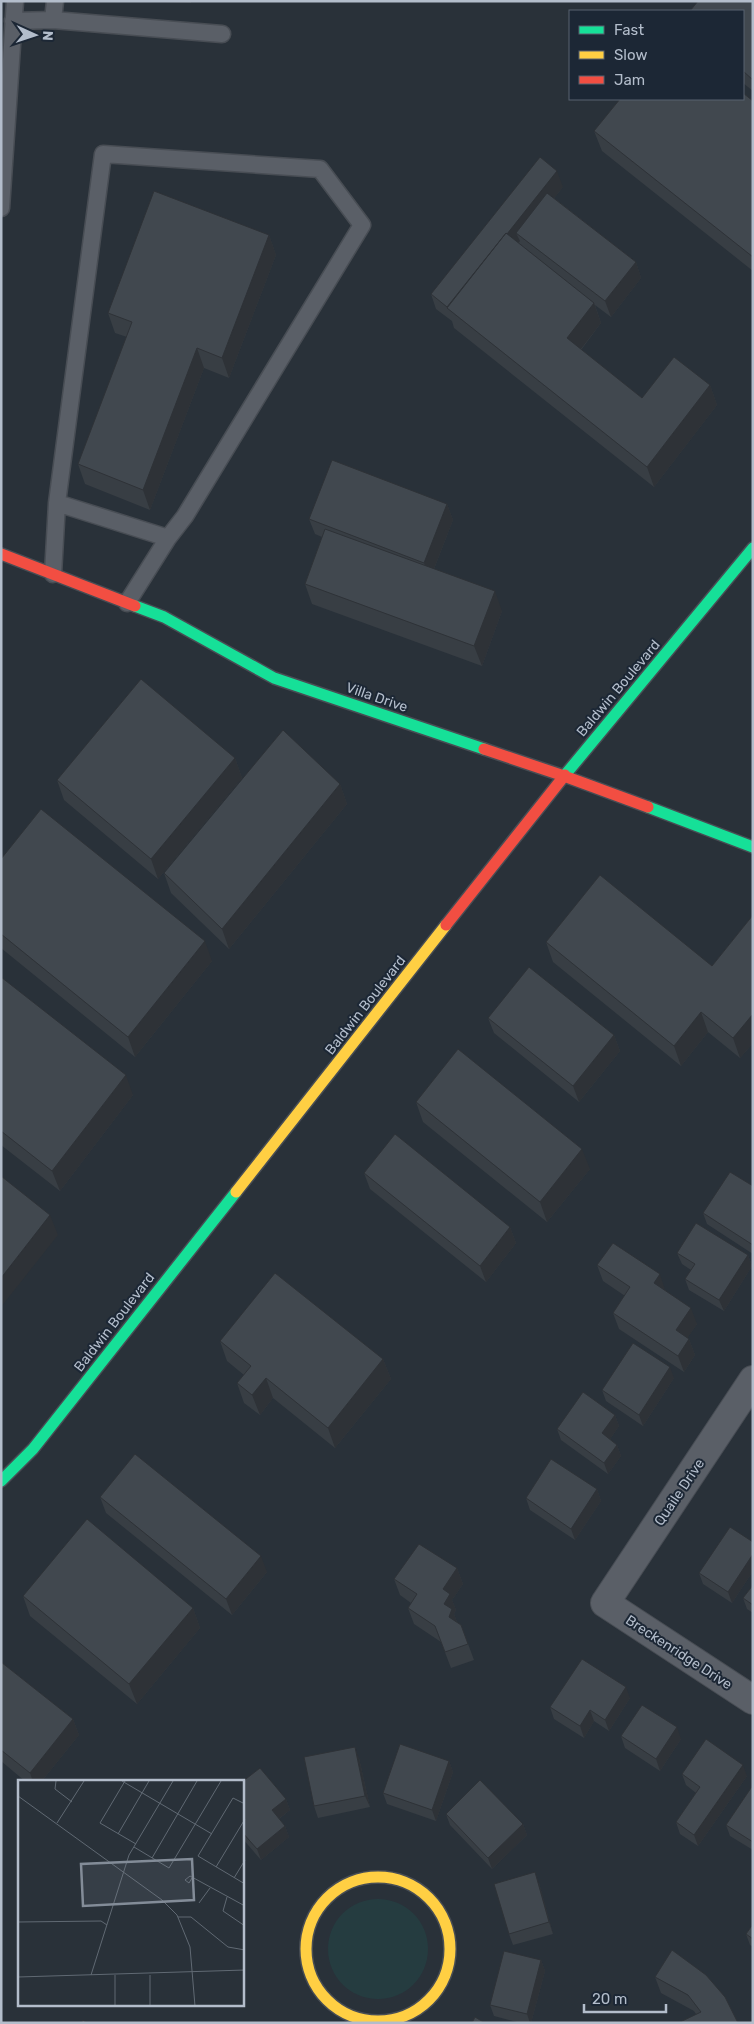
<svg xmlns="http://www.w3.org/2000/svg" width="754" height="2024" font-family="Rubik,sans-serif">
	<rect width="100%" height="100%" fill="#293139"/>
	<path fill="#253c40" d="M328 1949a50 50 0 1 1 100 0a50 50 0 1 1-100 0Z"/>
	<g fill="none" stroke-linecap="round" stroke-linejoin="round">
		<g stroke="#484d54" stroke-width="19">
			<path id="lane" d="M55,1L53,20L222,34
				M13,21L53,20
				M1,208L15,1
				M57,503L168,538
				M53,574L57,503L103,154L320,169L362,225L185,516L168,538L127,603"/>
		</g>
		<g stroke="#484d54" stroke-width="30">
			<path id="street" d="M753,1380L605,1603L753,1700"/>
		</g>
		<g stroke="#484d54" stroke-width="14">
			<path id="fast" d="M135,606L164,617L274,678L484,749
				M565,775L753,548
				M648,807L753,847
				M1,1481L33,1449L236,1192"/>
		</g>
		<g stroke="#484d54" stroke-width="14">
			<path id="slow" d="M236,1192L446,925
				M306 1949a72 72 0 1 1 144 0a72 72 0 1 1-144 0Z"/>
		</g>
		<g stroke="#484d54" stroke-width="14">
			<path id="jam" d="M1,554L135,606
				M484,749L564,776L648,807
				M446,925L565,775"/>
		</g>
		<use href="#lane" stroke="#5a5f67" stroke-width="16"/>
		<use href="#street" stroke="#5a5f67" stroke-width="28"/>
		<use href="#fast" stroke="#16e098" stroke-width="11"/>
		<use href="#slow" stroke="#ffcf43" stroke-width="11"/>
		<use href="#jam" stroke="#f24e42" stroke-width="11"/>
	</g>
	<path fill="#383e44" d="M137,1H191V3Z
		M753,1V91L743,83V11Z
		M753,101V271L602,151L594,131Z
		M563,187L554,198L636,262L641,278L611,317L595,305L601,323L581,350L642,398L710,385L717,405L654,487L454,328L452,321L436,309L431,294Z
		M269,235L276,255L229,378L204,368L150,510L85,484L78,464L127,337L115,333L108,313Z
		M447,504L453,520L434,569L502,611L482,666L312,604L305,584L322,537L315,534L309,519Z
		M235,758L242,778L158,879L64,800L57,780Z
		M340,784L347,804L229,949L171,893L164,873Z
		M1,859L212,961L135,1057L1,948Z
		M753,915V1043L740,1058L708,1032L681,1066L553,962L546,942L712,966Z
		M1,977L133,1095L60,1191L1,1145Z
		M488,1018L614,1035L620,1051L579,1102L494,1033Z
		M416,1102L590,1169L547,1222L423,1122Z
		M364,1173L510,1227L516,1243L486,1282L370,1189Z
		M753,1186V1254L707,1224L703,1213Z
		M677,1253L748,1255L752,1266L724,1311L689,1290L685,1279L691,1270L682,1264Z
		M597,1265L665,1290L697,1324L687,1338L689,1339L695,1355L684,1372L619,1329L613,1313L625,1296L603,1281Z
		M220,1341L383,1359L391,1379L335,1448L273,1398L260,1415L244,1403L237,1383L244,1375L227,1361Z
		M674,1378L643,1426L606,1401L602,1390Z
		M615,1415L619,1426L610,1439L617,1445L621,1456L608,1474L561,1440L557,1429Z
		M597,1489L601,1501L575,1540L530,1510L526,1498Z
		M100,1497L267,1572L232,1615L106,1513Z
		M753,1542V1571L732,1603L703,1584L699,1573Z
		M457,1568L463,1584L452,1600L456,1610L454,1614L457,1622L461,1625L474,1660L451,1668L441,1642L414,1624L408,1608L411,1603L400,1595L394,1579Z
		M753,1585V1613L747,1609L743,1598Z
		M23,1596L193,1608L200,1628L137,1704L30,1616Z
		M1,1662L73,1719L79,1735L41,1782H26L1,1761Z
		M630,1698L609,1731L594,1721L584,1738L554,1719L550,1707Z
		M621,1736L681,1739L660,1771L625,1748Z
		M359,1758L370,1807L318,1818L314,1806Z
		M449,1761L453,1772L436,1821L387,1804L383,1793Z
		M682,1774L747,1776L698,1846L680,1834L676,1822L696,1793L686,1785Z
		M242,1782L286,1799L290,1810L279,1819L285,1826L289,1837L261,1860L242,1838Z
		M753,1785V1850L730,1836L726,1825Z
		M446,1814L523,1824L527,1835L492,1869L450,1825Z
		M539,1883L553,1934L513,1945L509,1934Z
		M753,1924V1947L750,1945L746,1934Z
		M541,1960L545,1971L531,2023H521L494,2016L490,2005Z
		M655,1977L738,2023L696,2014L694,2011L661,1993Z"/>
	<path fill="#2e3237" d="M557,171L563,187L523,237L516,233L520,241L459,317L448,307Z
		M269,235L276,255L229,378L222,358Z
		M636,262L641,278L611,317L605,301Z
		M594,303L601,323L574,358L567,338Z
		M197,348L204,368L150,510L143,490Z
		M710,385L717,405L654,487L647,467Z
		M447,504L453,520L430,579L424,563Z
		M495,591L502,611L482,666L474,646Z
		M235,758L242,778L158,879L151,859Z
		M340,784L347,804L229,949L222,929Z
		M205,941L212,961L135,1057L128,1037Z
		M701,1012L708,1032L681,1066L674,1046Z
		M753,1014V1043L740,1058L733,1038Z
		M614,1035L620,1051L579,1102L573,1086Z
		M126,1075L133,1095L60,1191L52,1171Z
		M582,1149L590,1169L547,1222L540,1202Z
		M50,1215L58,1235L1,1307V1278Z
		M510,1227L516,1243L486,1282L480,1266Z
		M748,1255L752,1266L724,1311L719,1300Z
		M660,1274L665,1290L659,1299L654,1283Z
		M691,1308L697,1324L682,1346L676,1330Z
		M689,1339L695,1355L684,1372L678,1356Z
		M383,1359L391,1379L335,1448L328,1428Z
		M670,1367L674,1378L643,1426L639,1415Z
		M266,1378L273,1398L260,1415L252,1395Z
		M615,1415L619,1426L606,1445L602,1433Z
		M617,1445L621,1456L608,1474L604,1463Z
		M597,1489L601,1501L575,1540L571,1529Z
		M753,1554V1571L732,1603L728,1592Z
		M261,1556L267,1572L232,1615L226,1599Z
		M457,1568L463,1584L452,1600L456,1610L454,1614L458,1625L455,1633L444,1604L443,1589Z
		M193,1608L200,1628L137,1704L129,1684Z
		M626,1687L630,1698L609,1731L605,1720Z
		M590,1710L594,1721L584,1738L580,1726Z
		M73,1719L79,1735L41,1782H33L30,1773Z
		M677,1727L681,1739L660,1771L656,1759Z
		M355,1747L359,1758L370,1807L365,1796Z
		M449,1761L453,1772L436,1821L432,1810Z
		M743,1765L747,1776L698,1846L694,1835Z
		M286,1799L290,1810L276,1821L272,1810Z
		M523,1824L527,1835L492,1869L488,1858Z
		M285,1826L289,1837L261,1860L257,1849Z
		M535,1872L539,1883L553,1934L549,1922Z
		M541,1960L545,1971L531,2023H530L527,2014Z"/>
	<path fill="#41484f" stroke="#2e3237" d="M698,1H753V80L743,71V11H690Z
		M743,93L753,101V257L594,131L620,99H743Z
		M540,157L557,171L507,234L506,233L447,307L431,294Z
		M154,191L269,235L222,358L197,348L143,490L78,464L132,322L108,313Z
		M547,193L636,262L605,301L516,233Z
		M506,233L594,303L567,338L642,398L674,357L710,385L647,467L447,308Z
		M332,460L447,504L424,563L309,519Z
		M325,529L495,591L474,646L305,584Z
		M141,679L235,758L151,859L57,780Z
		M283,730L340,784L222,929L164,873Z
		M41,809L205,941L128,1037L1,934V859Z
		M600,875L712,966L753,915V1014L733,1038L701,1012L674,1046L546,942Z
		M529,967L614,1035L573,1086L488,1018Z
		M1,977L126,1075L52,1171L1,1131Z
		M458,1049L582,1149L540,1202L416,1102Z
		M395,1134L510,1227L480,1266L364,1173Z
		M730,1172L753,1186V1245L703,1213Z
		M1,1176L50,1215L1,1278Z
		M696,1223L748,1255L719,1300L685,1279L695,1264L677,1253Z
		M613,1243L660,1274L654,1283L691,1308L676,1330L689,1339L678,1356L613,1313L630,1287L597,1265Z
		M275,1273L383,1359L328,1428L266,1378L252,1395L237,1383L251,1366L220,1341Z
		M633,1343L670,1367L639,1415L602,1390Z
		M583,1392L615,1415L602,1433L617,1445L604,1463L557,1429Z
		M135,1454L261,1556L226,1599L100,1497Z
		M551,1459L597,1489L571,1529L526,1498Z
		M87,1519L193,1608L129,1684L23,1596Z
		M730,1527L753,1542V1554L728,1592L699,1573Z
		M419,1544L457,1568L443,1589L450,1594L444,1604L452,1609L449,1617L461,1625L468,1644L445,1652L435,1626L408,1608L417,1594L394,1579Z
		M753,1585V1605L743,1598Z
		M582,1659L626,1687L605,1720L590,1710L580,1726L550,1707Z
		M1,1662L73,1719L30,1773L1,1750Z
		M642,1705L677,1727L656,1759L621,1736Z
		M706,1739L743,1765L694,1835L676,1822L700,1787L682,1774Z
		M400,1744L449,1761L432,1810L383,1793Z
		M355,1747L365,1796L314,1806L304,1757Z
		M260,1768L286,1799L272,1810L285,1826L257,1849L242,1832V1782Z
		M480,1780L523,1824L488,1858L446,1814Z
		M753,1785V1842L726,1825Z
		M535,1872L549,1922L509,1934L494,1884Z
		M753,1924V1939L746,1934Z
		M672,1950L706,1975L725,1997L738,2023H678L701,2012L688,1995L655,1977Z
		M504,1951L541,1960L527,2014L490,2005Z
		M475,2017L485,2023H472Z
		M83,2020L87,2023H81Z"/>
	<g text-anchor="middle" stroke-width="4" stroke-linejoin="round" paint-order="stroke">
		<g font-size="14" fill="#b3bdcb" stroke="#1c2735">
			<text transform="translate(618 688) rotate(-50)" y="5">Baldwin Boulevard</text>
			<text transform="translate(377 697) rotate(19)" y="5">Villa Drive</text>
			<text transform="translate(365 1005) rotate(-52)" y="5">Baldwin Boulevard</text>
			<text transform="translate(114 1322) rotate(-52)" y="5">Baldwin Boulevard</text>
			<text transform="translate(679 1492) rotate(-56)" y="5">Quaile Drive</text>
			<text transform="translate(679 1652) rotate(33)" y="5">Breckenridge Drive</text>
		</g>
	</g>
	<g transform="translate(18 1780)">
		<rect width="226" height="226" fill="#293139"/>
		<path fill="none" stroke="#606973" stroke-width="1" d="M38,1L37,9L54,22M104,1L194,54M107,1L82,43L118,64M0,16L144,120L159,135L172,167L177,226M227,24L215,18L180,76L227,104M39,43L66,1M100,54L131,1M116,67L151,88L203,1M134,78L179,1M198,87L227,39M174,98L171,103L167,100L172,96L227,126M216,98L227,80M209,117L205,131L227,146M181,123L192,108M160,137H173L210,167L227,170M0,142L83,141L89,145M73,195L111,75L155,1M97,195V226M132,195V226M0,197L227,190"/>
		<path fill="#838c98" fill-opacity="0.15" stroke="#838c98" stroke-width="2.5" d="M174,79L176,120L65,126L63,84Z"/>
		<rect width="226" height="226" fill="none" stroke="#b3bdcb" stroke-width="2.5"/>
	</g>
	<rect width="754" height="2024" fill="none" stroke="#b3bdcb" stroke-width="5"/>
	<rect x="569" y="10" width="175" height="90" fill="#1c2735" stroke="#586371"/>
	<rect x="579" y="26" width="25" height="8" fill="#16e098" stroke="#586371"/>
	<text x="614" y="35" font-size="15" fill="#b3bdcb">Fast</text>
	<rect x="579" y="51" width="25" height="8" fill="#ffcf43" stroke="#586371"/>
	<text x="614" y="60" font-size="15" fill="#b3bdcb">Slow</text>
	<rect x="579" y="76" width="25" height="8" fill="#f24e42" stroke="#586371"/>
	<text x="614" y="85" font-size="15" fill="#b3bdcb">Jam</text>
	<g transform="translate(35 35) rotate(93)" stroke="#1c2735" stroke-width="4" paint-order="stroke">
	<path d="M0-4L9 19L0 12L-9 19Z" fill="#b3bdcb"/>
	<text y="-8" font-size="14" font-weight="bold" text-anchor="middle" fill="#b3bdcb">N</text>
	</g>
	<path d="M584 2004v8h82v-8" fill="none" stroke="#b3bdcb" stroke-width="2.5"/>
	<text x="592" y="2004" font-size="15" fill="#b3bdcb" stroke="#1c2735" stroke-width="4" paint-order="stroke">20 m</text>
</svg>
